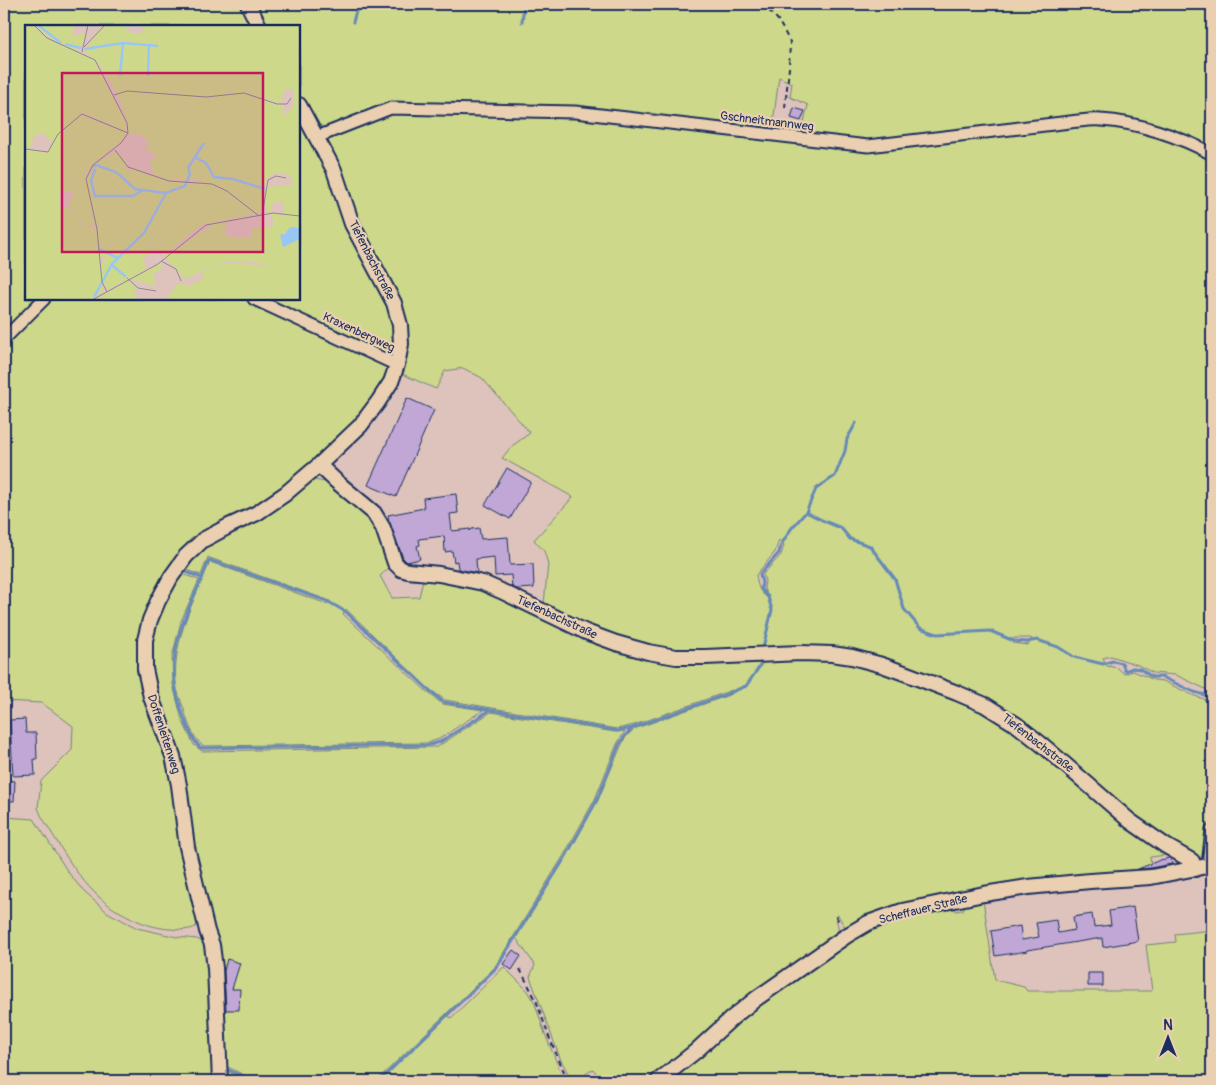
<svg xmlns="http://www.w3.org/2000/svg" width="1216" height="1085" font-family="Pangolin,sans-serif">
	<rect width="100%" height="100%" fill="#ddc3bc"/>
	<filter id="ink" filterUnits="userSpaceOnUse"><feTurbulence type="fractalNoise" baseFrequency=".02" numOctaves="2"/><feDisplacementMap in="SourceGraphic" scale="10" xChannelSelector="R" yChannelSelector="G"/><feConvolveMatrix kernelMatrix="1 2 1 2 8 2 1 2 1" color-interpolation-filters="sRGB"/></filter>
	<g filter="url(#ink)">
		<path fill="#cdd88b" stroke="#748474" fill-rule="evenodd" d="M4,4H243L254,26H26V299H246L383,361C391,368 389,371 387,380L343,438L263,506L197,540L142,644L168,749L199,924C193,931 180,930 170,929C155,928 140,923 126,915C121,912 115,910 110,906C79,883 62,849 42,817L38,808L41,781L72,750L73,726L42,703L4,701Z
			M254,4H1212V150L1144,123H1081L1145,130L1212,156V692L1176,675L1153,673L1138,665L1111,656L1103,658L1107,666L1118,668L1124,674L1133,671L1154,680L1163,681L1192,695L1212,702V806L1209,843L1205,854L1198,859L1177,850L1009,716L885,663L675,653L619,641L544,604L548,564L544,551L534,540L573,497L502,458L512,446L530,433L482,378L463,368L445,371L436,389L400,373L406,334L359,232L328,149L327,140L331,134L340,131L315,124L299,94V26H266ZM779,77L792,83L790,97L808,105L803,126L773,123ZM779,540L784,545L781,555L763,574L765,581L764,589L769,598C758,593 758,585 756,575L775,552ZM1014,638H1031L1032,639L1028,645L1012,643Z
			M299,115L327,168L381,287L397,330L395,356H388L262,299H299Z
			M314,480L325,482L371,516L380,530L391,566L380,576L392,598L419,597L424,576L486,590L612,646L756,658L858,661L986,709L1174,854L1150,857L1152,872L1058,879L851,927L844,926L838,915L835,917C838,925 840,929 836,937L651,1081H602L593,1069L575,1081H572L560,1058L530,977L535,965L516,938L567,856L598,800L621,746L626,737L634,729L732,694V690L634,725L617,729L445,700L428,688L346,609L343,614L425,690L442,704L483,710L439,739L427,743L203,746C193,738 187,721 184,709C181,701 177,692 176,683C172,641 194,600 210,562L327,604L330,601L210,558L208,557L201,575L182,568L204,545L304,484Z
			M179,573L199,580L181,621L172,657L173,685L182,720L194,745L202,751L437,747L491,712L615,732L625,731L617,744L595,799L564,855L494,968L376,1081H223L222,1069L243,1078L244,1075L222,1064L218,956L155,700L149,643L155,617Z
			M4,817L34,819L68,872L84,892L107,912L137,928L177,937L197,939L208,945L216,1081H4Z
			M983,900L995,980L1024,987L1027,991H1152L1146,945L1176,942L1175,934L1212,930V1081H666L745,1013L857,933L883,921L952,906L956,911L963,910L966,904Z
			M504,967L528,991L534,1001L545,1034L563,1078L555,1081H380L448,1016L451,1018Z"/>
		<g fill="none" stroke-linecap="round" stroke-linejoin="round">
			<path stroke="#668ab7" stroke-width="3" d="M353,22L358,4
				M522,22L524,4
				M806,512L824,521L841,528L850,539L870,546L895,579L904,609L920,628L937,634L990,631L1014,641L1027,642L1037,640L1058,647L1074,657L1103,664L1113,661L1122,663L1125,671L1133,668L1140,669L1152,677H1162L1194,692L1212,697
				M181,570L202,578L209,560L327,601L346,612L429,690L443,702L618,731L632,728L722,696L746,686L760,666L761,658
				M202,578C187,612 169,647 175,685C176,695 180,705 183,715C186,724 194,743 201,748L429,745L440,742L490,710
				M762,652L772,610L768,597L761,589L762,583L760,574L779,553L781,545L791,529L806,512L816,489L835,476L845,451L847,439L856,423
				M222,1067L253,1081
				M379,1081L496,968L566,856L597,800L619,745L625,736L632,728"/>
		</g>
		<path fill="#c0a7d5" stroke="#1b2f5e" d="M794,108L805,111L801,121L791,118Z
			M407,398L434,410L396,497L368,485Z
			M507,468L531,482L510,519L485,505Z
			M456,494L458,513L450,514L452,531L470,529V531L472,529L479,528L481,539L508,537L510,565L533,564L534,588L517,589L512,587L511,575L495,576L494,557L476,559L477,573L458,569L457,561L454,562L452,551L445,552L444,536L419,539L420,545L417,546L420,559L407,562L403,558L389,521L388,515L424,508L423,498Z
			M25,719L26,733H36L37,759H34L35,775L13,776L10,720Z
			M4,780L15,781L14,801H4Z
			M1169,858L1171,859L1172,864L1150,868L1138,869L1160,860Z
			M1133,907L1138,941L1103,947L1102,938L1027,950V951L995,956L991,931L1020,926L1022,940L1039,937L1036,923L1056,920L1058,933L1075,930L1073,917L1092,914L1094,927L1111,925L1109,911Z
			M513,950L521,956L512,970L503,964Z
			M227,959L240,963L232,989H240L239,1010H226L224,971Z
			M1088,973H1103V986H1088Z"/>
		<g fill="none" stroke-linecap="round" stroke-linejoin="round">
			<g stroke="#1b2f5e" stroke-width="15">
				<path id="minor" d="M317,137L391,108L575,112L868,146L1070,122C1081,121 1091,119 1101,120C1137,122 1181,137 1212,154
					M254,299L397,365
					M4,339L44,299
					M1210,866L1209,856L1212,830"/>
			</g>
			<g stroke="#1b2f5e" stroke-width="18">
				<path id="tertiary" d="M248,4L259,26
					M319,465L337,482L374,513L383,528L395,563L401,569L408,571L439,574L483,583L501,591L586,632L616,643L648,652L676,657H705L801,653L832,654L852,657L882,665L907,674L957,693L985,705L1017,725L1046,748L1130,821L1166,846L1192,861L1195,869
					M220,1081L215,968L212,945L207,931L187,847L179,785L173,756L151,697L145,669V640L150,620L158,601L171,577L186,556L203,540L229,526L257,513L285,494L319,465L360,426L378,402L391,382L397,365L401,344L400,325L394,303L352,224L334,170L299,105
					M658,1081L696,1051L732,1018L757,998L846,936L868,923L902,911L984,894L1028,887L1090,881L1151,877L1212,865"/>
			</g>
			<path stroke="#1b2f5e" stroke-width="2" stroke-dasharray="5 4" stroke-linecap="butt" d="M763,4L778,20L790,42L789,68L785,108
				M836,916L840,924
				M520,969L536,1000L549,1037L568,1081"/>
			<use href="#minor" stroke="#eacfb1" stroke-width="11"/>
			<use href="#tertiary" stroke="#eacfb1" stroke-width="14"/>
		</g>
	</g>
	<g text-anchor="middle" stroke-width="4.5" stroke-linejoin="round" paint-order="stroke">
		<g font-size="12" fill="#1b2f5e" stroke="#eacfb1">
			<text transform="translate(767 121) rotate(7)" y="4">Gschneitmannweg</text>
			<text transform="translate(372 260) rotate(63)" y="4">Tiefenbachstraße</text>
			<text transform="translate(359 332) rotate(25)" y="4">Kraxenbergweg</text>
			<text transform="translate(557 617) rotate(25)" y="4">Tiefenbachstraße</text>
			<text transform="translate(164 734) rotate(72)" y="4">Doffenleitenweg</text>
			<text transform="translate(1038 743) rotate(38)" y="4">Tiefenbachstraße</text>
			<text transform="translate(923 909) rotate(-14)" y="4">Scheffauer Straße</text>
		</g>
	</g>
	<g transform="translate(25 25)">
		<rect width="275" height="275" fill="#ddc3bc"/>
		<path d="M0,0H8L17,11L69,35L102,99L101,107L63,90L57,88L54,89L101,108L99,114L66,141L61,150L69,201L60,200L52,195L43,181L49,168L35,164V182L43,183L55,199L71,204L77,259L72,265L77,260L79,266L65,275H0V124L22,128L28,118L19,109H13L8,113L7,121L0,123ZM10,0H49V11L61,8L56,25L44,23L18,9ZM82,0H97L107,8L115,9L120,5L116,0H275V203L265,202L260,209L255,210L258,222L275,214V275H141L153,258L164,261L179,253L177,248L194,240L212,238L245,242L229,237H202L193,240L160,254L140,232L188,199L200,197L201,210L207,212H227L226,204L249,201L246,188H249L254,189V202L255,191L259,189V176L246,179L247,187L243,188L242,180H239L241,162L267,160L265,150L250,148L242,153L240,163L220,157L240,164L235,190L196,162L175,155H144L128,149L125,137L131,130L120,124L124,119L117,110L103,109V98L92,69L74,39L60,27L72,7ZM269,64L268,81L259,91V80L247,78L232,71L255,78L260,65ZM91,127L100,135L102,147L107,143L144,156L179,157L196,163L231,189L176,200L139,231L135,225L132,227L126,215L130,226L118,233L121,244L82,265L77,256L76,237L80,235L79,231L75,232L62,154L67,142L70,144L67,142L71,138ZM137,238V244L129,248L130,261L104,253ZM102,255L114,264L109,266L110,272L114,275L71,274Z" fill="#cdd88b" fill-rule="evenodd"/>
		<path d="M265,202L275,203V214L258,222L255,210L260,209Z" fill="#98c7f3"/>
		<path fill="none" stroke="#98c7f3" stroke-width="2.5" d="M13,0L36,18M40,19L56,23M60,24L98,18L133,21M95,51L98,18M123,51L124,20M171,133L181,138L189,152L208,154L240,164M68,142L71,140L91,147L110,164L141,168L160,161L165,149L163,143L179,118M70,144L66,156L70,171H108L118,165M74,224L93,233M87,240L101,252M69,272L87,239L119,208L141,168"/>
		<path fill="none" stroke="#8f8896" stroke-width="1" d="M9,0L22,13L70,35L102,98L103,108L96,118L68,140L61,154L72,204L77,257L82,267M59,22L80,0M57,27L63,0M89,70L102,66L181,72L219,68L252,79H262L266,73M0,124L23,127L33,109L57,89L103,108M90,125L103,142L144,156L187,159L202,166L234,191M237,191L243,155L251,151L261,153M136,236L151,244L156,256M102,253L113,263L131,266M67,275L133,239L181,200L248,188L275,191"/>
		<path fill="#c2185b" fill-opacity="0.15" stroke="#c2185b" stroke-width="2.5" d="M37,48H238V227H37Z"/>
		<rect width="275" height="275" fill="none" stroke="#1b2f5e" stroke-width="2.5"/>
	</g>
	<rect width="1216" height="1085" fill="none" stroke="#eacfb1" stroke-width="20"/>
	<rect x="10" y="10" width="1196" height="1065" fill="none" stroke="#1b2f5e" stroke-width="2" filter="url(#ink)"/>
	<g transform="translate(1168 1038)" stroke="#eacfb1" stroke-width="4" paint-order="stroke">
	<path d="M0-4L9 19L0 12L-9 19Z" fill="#1b2f5e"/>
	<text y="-8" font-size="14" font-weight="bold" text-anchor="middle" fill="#1b2f5e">N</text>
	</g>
</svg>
